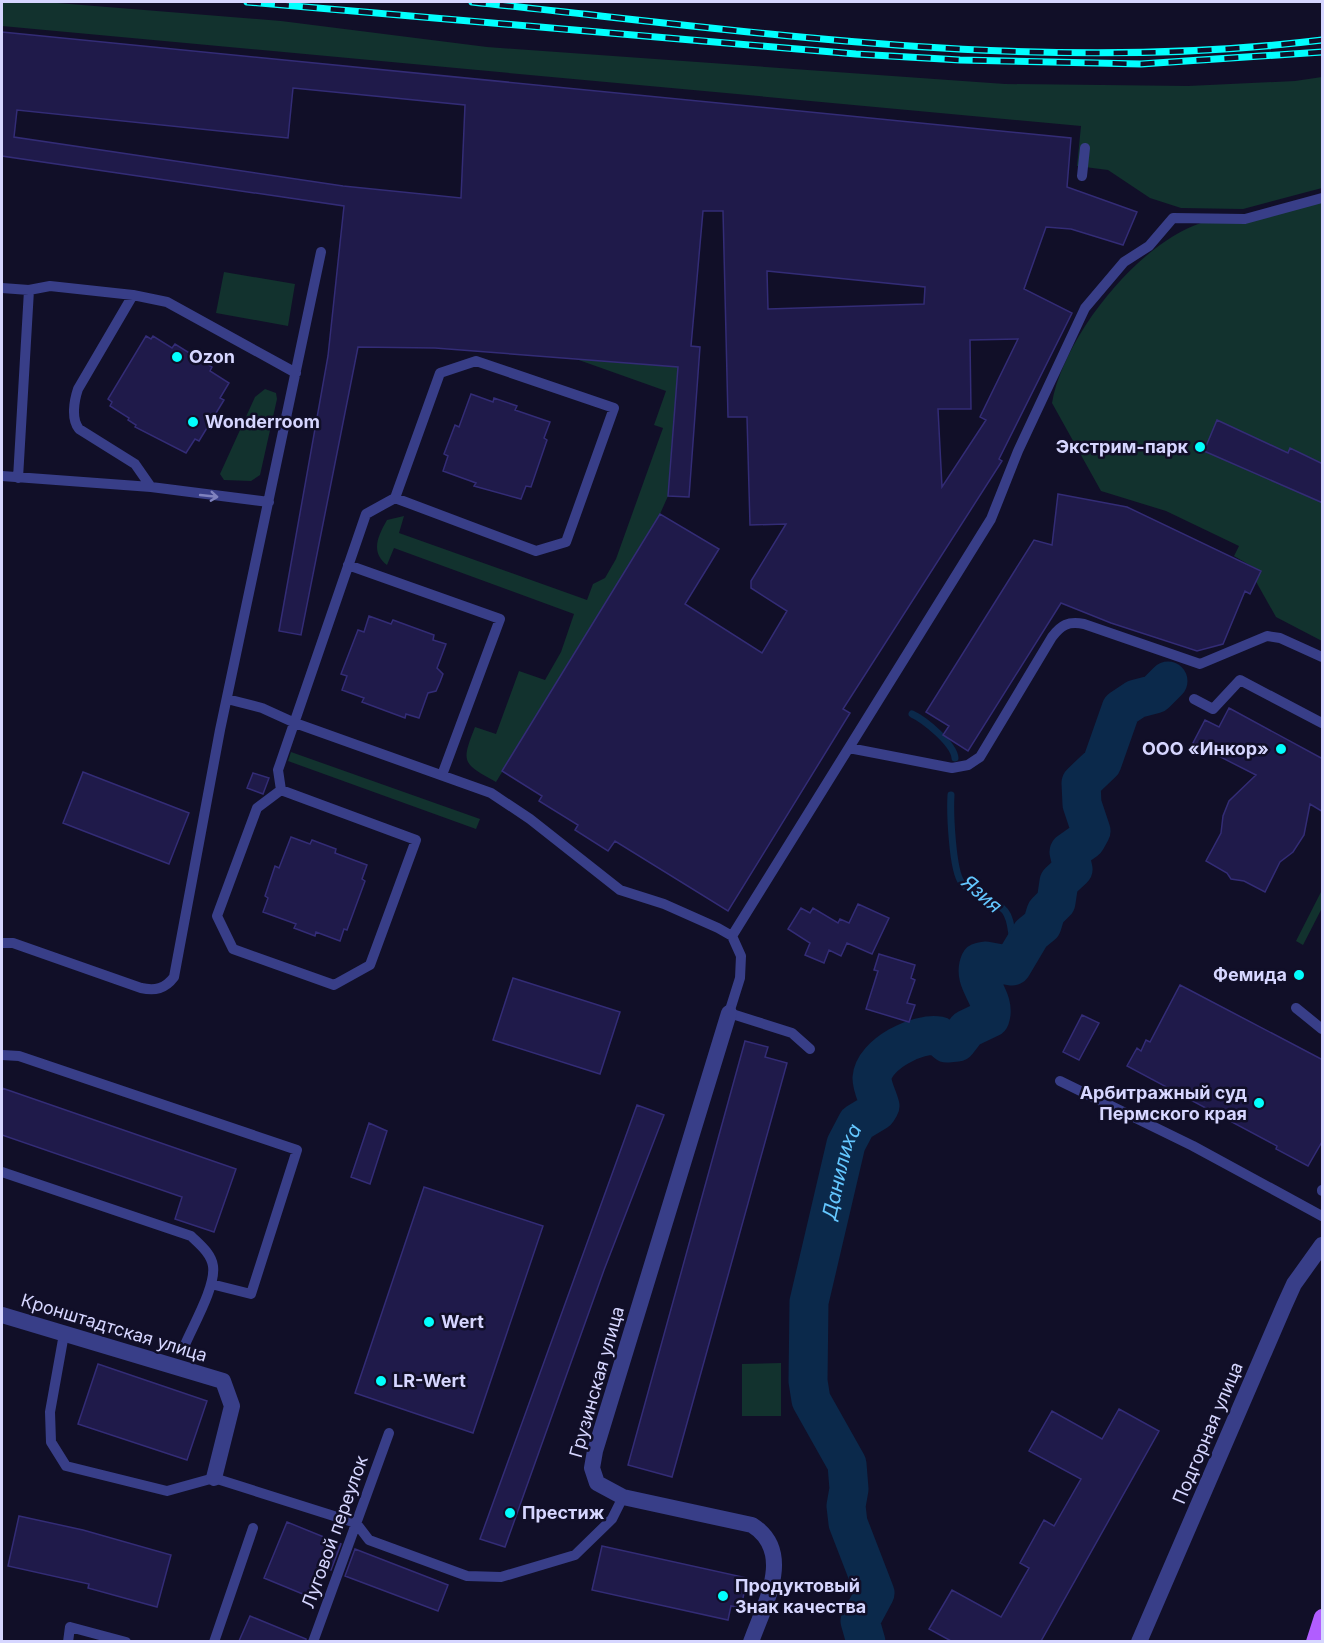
<svg xmlns="http://www.w3.org/2000/svg" width="1324" height="1643" font-family="Inter,sans-serif">
	<rect width="100%" height="100%" fill="#110f28"/>
	<path fill="#12322e" d="M2,2H45L281,21L487,47L1005,84L1188,86L1295,81L1322,77V188L1243,209L1181,208L1150,198L1108,170L1077,166L1081,126L2,26Z
		M1322,202V641L1276,617L1254,578L1258,570L1234,556L1239,546L1166,511L1101,491L1052,403C1063,338 1137,244 1201,223C1212,219 1225,218 1237,216C1265,211 1294,207 1322,202Z
		M224,272L295,284L288,326L216,313Z
		M576,359L678,367L668,496L660,514L496,782C462,763 461,763 475,727L496,734L519,671L545,680L561,652L574,614L394,548L387,565C370,552 378,536 387,520L404,516L399,533L587,600L593,584L605,578L616,559L663,428L654,425L666,391Z
		M265,389L276,393L277,399L260,475L251,481L224,480L220,474L255,397Z
		M291,752L480,819L476,829L288,761Z
		M1322,890V908L1303,945L1296,941Z
		M781,1363V1416H742V1364Z"/>
	<g fill="none" stroke-linecap="round" stroke-linejoin="round">
		<path stroke="#0b294b" stroke-width="7" d="M912,714C925,720 954,744 955,758
			M951,795C950,811 952,871 962,883C973,896 993,897 1005,911C1015,924 1008,943 1020,954"/>
		<path stroke="#0b294b" stroke-width="39" id="s1" d="M866,1642L860,1621L875,1593L848,1523L846,1506L849,1489L847,1464L811,1400L808,1381L809,1302L846,1144L857,1123L877,1111L880,1106C878,1097 872,1088 872,1078C874,1054 918,1032 939,1036L947,1043L957,1042L967,1029L990,1018C997,998 971,982 980,962L985,961L1012,966L1031,934L1042,925L1046,912L1056,902L1059,882L1073,869L1069,852L1086,840L1091,831L1082,804L1081,783L1102,763L1121,709L1136,699L1155,694L1168,681"/>
	</g>
	<path fill="#1f1a4a" stroke="#332c76" stroke-width="1.5" fill-rule="evenodd" d="M2,32L1071,138L1067,187L1137,212L1123,245L1071,229L1046,227L1024,289L1072,313L999,459L1002,461L843,709L850,713L728,911L615,841L608,851L575,830L578,825L539,801L542,796L502,771L660,514L719,549L685,604L762,653L787,611L751,588V581L786,524L750,525L747,417H728L723,211H703L691,346L700,347L689,497L668,496L678,367L435,348L358,347L301,635L279,631L328,356L344,206L2,156ZM293,88L465,105L461,198L343,186L14,137L17,110L288,138ZM767,271L925,287L924,304L768,309ZM1018,339L980,417L986,420L942,487L938,409H971L970,340Z
		M146,336L151,339L153,336L172,348L175,344L212,367L210,371L229,383L220,398L224,400L199,441L195,439L186,453L135,427L136,425L128,420L129,418L110,406L112,402L108,399Z
		M471,394L493,402L494,398L517,406L515,410L550,422L544,438L547,440L531,487L526,486L521,499L474,486L476,483L443,471L448,456L444,454L455,425L459,427Z
		M1217,420L1288,453L1290,448L1323,464V503L1204,451Z
		M1058,494L1127,507L1261,571L1250,594L1245,591L1223,644L1197,651L1111,623L1061,603L968,751L943,735L949,726L926,712L1034,540L1052,545Z
		M369,616L391,624L393,620L434,635L433,640L446,644L437,668L443,674L440,682L436,691L428,693L419,718L406,714L405,718L362,702L364,698L342,690L347,676L341,674L358,630L364,632Z
		M1229,708L1323,759V812L1310,804L1304,835L1293,852L1280,862L1265,892L1244,881L1231,879L1227,873L1206,861L1221,833L1223,816L1229,801L1256,775L1193,743L1205,720L1219,727Z
		M83,772L189,813L169,864L63,823Z
		M253,773L269,778L263,794L247,788Z
		M291,837L310,844L312,840L336,849L335,853L367,865L362,879L365,881L347,930L344,929L340,941L316,932L315,936L294,928L296,924L263,912L268,898L265,896L275,866L279,868Z
		M858,904L889,918L872,954L847,943L841,956L829,950L824,963L805,955L810,943L788,929L801,908L810,913L813,908L838,923L840,919L849,923Z
		M879,954L915,965L911,978L915,980L907,1003L915,1005L909,1022L866,1009L878,971L874,970Z
		M513,978L620,1012L600,1074L493,1040Z
		M1180,985L1323,1060V1140L1308,1166L1276,1149L1277,1146L1127,1066L1137,1048L1141,1051L1146,1040L1150,1042Z
		M1082,1015L1099,1023L1079,1060L1063,1052Z
		M745,1041L768,1047L765,1057L787,1063L672,1477L628,1465Z
		M2,1088L236,1169L214,1232L175,1219L182,1197L2,1135Z
		M637,1105L664,1115L604,1270L505,1547L480,1539Z
		M369,1123L387,1131L370,1184L351,1177Z
		M424,1187L543,1226L473,1433L355,1393Z
		M98,1364L207,1401L187,1460L78,1424Z
		M1119,1409L1159,1431L1041,1641H951L929,1629L952,1590L1001,1617L1029,1568L1020,1563L1044,1520L1054,1526L1081,1479L1029,1451L1052,1411L1102,1439Z
		M19,1516L83,1530L171,1555L157,1607L88,1588L89,1584L8,1566Z
		M287,1522L341,1544L331,1570L323,1567L310,1597L264,1578Z
		M602,1546L747,1578L741,1608L731,1606L728,1620L592,1590Z
		M355,1549L448,1585L438,1611L345,1576Z
		M250,1616L306,1639V1641H239Z"/>
	<g fill="none" stroke-linecap="round" stroke-linejoin="round">
		<path stroke="#383e88" stroke-width="10" d="M1082,176L1085,148
			M2,288L29,290L50,286L133,295L167,302L296,373
			M133,295L78,389C74,401 71,419 79,429L135,464L151,487
			M2,476L151,487L269,502
			M18,478L29,290
			M348,565L500,619L442,775
			M227,699L262,708L295,723L491,793L530,819L620,890L664,904L718,928L732,936L741,956L740,978L729,1013L792,1033L810,1049
			M1194,699L1213,709L1240,680L1322,723
			M849,748L952,768L968,765L980,757L1052,637C1061,625 1068,621 1084,624L1200,664L1267,636L1280,638L1322,657
			M281,790L257,808L217,916L233,949L334,985L370,965L416,840L281,790L278,770L366,514L395,498L440,373L476,361L614,408L566,542L536,551L395,498
			M732,936L991,519L1018,451L1085,308L1124,262L1149,246L1173,218L1245,219L1322,198
			M2,943H13L141,988C155,991 165,989 174,977L220,730L321,252
			M1296,1008L1322,1029
			M2,1055L19,1056L297,1150L251,1294L211,1284
			M1060,1081L1193,1146L1322,1216
			M2,1172L191,1236C199,1244 211,1253 213,1266C216,1287 192,1327 184,1347
			M1322,1191V1190
			M64,1334L50,1412L51,1442L66,1466L167,1491L214,1478L356,1523L369,1540L467,1576L501,1577L575,1555L612,1519L623,1497
			M68,1642L70,1627L126,1642
			M214,1642L253,1528
			M313,1642L389,1433"/>
		<path stroke="#383e88" stroke-width="16" d="M729,1013L595,1451L592,1468L597,1483L623,1497L752,1525C795,1552 764,1605 751,1642
			M2,1315L223,1381L232,1406L214,1478
			M1139,1642L1284,1306L1294,1284L1322,1245"/>
		<path stroke="#b15dff" stroke-width="16" d="M1314,1642L1322,1617"/>
		<g stroke="#02fffe" stroke-width="7">
			<path id="rail" d="M247,2L856,54L960,60L1141,64L1322,52
				M472,2C753,31 1040,75 1322,40"/>
		</g>
		<use href="#rail" stroke="#110f28" stroke-width="4.5" stroke-dasharray="14" stroke-linecap="butt"/>
	</g>
	<defs><path id="oneway-shaft" d="M-6 0H5M1.5-3L5.5 0L1.5 3" fill="none" stroke-width="1.6" stroke-linecap="round" stroke-linejoin="round" transform="scale(1.5)"/></defs>
	<use stroke="#7f82be" href="#oneway-shaft" transform="translate(209 496) rotate(6)"/>
	<g fill="#02fffe" stroke="#110f28" stroke-width="2">
		<circle cx="177" cy="357" r="6"/>
		<circle cx="193" cy="422" r="6"/>
		<circle cx="1200" cy="447" r="6"/>
		<circle cx="1281" cy="749" r="6"/>
		<circle cx="1299" cy="975" r="6"/>
		<circle cx="1259" cy="1103" r="6"/>
		<circle cx="429" cy="1322" r="6"/>
		<circle cx="381" cy="1381" r="6"/>
		<circle cx="510" cy="1513" r="6"/>
		<circle cx="723" cy="1596" r="6"/>
	</g>
	<g text-anchor="middle" stroke-width="5" stroke-linejoin="round" paint-order="stroke">
		<g font-size="18" font-weight="bold" fill="#d6d6ff" stroke="#110f28" text-anchor="start">
			<text x="189" y="363">Ozon</text>
			<text x="205" y="428">Wonderroom</text>
			<text x="1188" y="453" text-anchor="end">Экстрим-парк</text>
			<text x="1269" y="755" text-anchor="end">ООО «Инкор»</text>
			<text x="1287" y="981" text-anchor="end">Фемида</text>
			<text x="1247" y="1099" text-anchor="end">Арбитражный суд<tspan x="1247" dy="21">Пермского края</tspan></text>
			<text x="441" y="1328">Wert</text>
			<text x="393" y="1387">LR-Wert</text>
			<text x="522" y="1519">Престиж</text>
			<text x="735" y="1592">Продуктовый<tspan x="735" dy="21">Знак качества</tspan></text>
		</g>
		<g font-size="18" fill="#d6d6ff" stroke="#110f28">
			<text transform="translate(114 1328) rotate(17)" y="6">Кронштадтская улица</text>
			<text transform="translate(597 1382) rotate(-74)" y="6">Грузинская улица</text>
			<text transform="translate(1208 1433) rotate(-67)" y="6">Подгорная улица</text>
			<text transform="translate(335 1532) rotate(-70)" y="6">Луговой переулок</text>
		</g>
		<g font-size="20" font-style="italic" fill="#64c7ff" stroke="#110f28">
			<text transform="translate(982 894) rotate(41)" y="7">Язия</text>
			<text dy="7" stroke="none"><textPath href="#s1" startOffset="494">Данилиха</textPath></text>
		</g>
	</g>
	<rect width="1324" height="1643" fill="none" stroke="#d6d6ff" stroke-width="6"/>
</svg>
